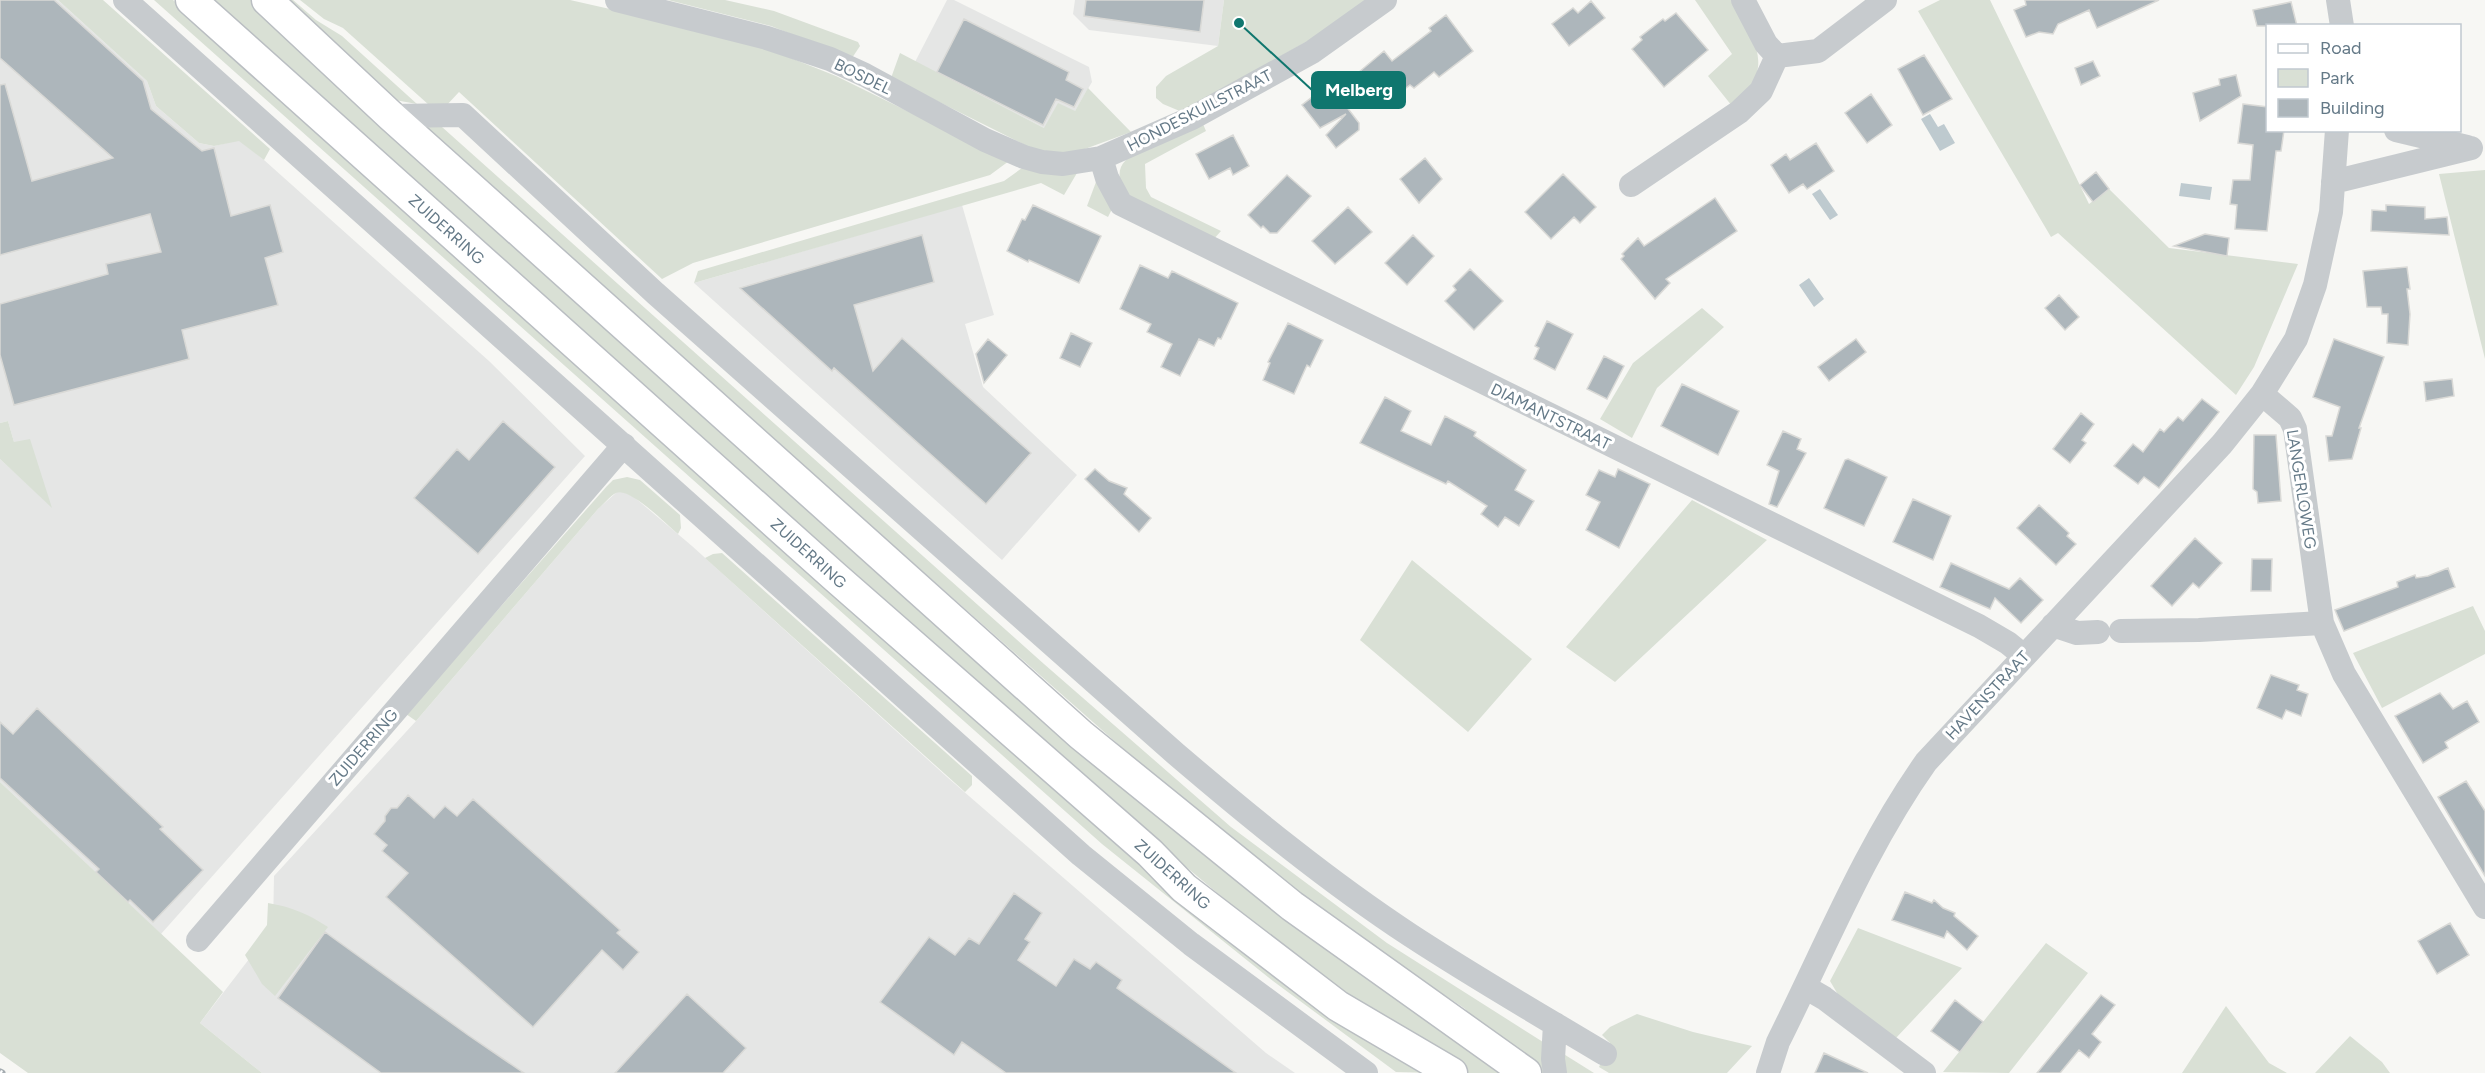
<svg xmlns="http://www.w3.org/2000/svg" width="2485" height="1073" font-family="Figtree,sans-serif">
	<rect width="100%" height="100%" fill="#f7f7f4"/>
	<path fill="#e5e6e5" d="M0,0H58L147,81L156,106L199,143L214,146L239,140L264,160L489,361L585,456L161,934L0,782V459L51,506L14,442L8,421L0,423Z
		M947,0H954L1089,67L1092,82L1075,111L1044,128L915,62Z
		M1075,0H1224L1218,46L1089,30L1073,14Z
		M962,205L994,315L965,324L983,387L1077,475L1002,560L694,283Z
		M617,492H623L634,497L692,546L947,777L1266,1053L1295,1073H262L200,1023L273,928L274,876L416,721L598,509Z"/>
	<path fill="#d9e0d5" d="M58,0H103L270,149L264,160L239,141L214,146L199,143L156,106L147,81Z
		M154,0H173L781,544L1436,1073L1396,1072L1273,981L1102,844Z
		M210,0H254L1117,783L1201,852L1340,958L1509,1073H1464L1286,955L1240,912L1160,845Z
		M280,0H293L316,20L342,36L417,104L395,100Z
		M300,0H570L725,35L768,49L836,76L1009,161L990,175L693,263L662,279L459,92L445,107L429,105L343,28L324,19Z
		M668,0H725L774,11L858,42L860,46L852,58L771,26Z
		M1224,0H1369L1338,24L1182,112L1163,104L1156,98V87L1166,76L1218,46Z
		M1695,0H1734C1755,43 1777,69 1732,106L1708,76L1732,54Z
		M1940,0H1990L2089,204L2109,189L2169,248L2298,264L2254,367L2236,395L2058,233L2051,237L1918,11Z
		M900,53L1044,128L1058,103L1075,111L1088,88L1131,132L1074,153L1057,154L1033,149L891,78Z
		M1203,124L1206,131L1145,164L1146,188L1151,197L1221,231L1213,240L1133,201C1125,192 1116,179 1121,167C1128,149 1185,131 1203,124Z
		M427,125L442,127L1044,664L1231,827L1387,943L1543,1042L1545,1073H1540L1490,1033L1464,1008L1384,955L1306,898L1154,776L537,230L426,128Z
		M1022,168L1077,173L1064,195L1041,183L694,283L698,271L1004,181Z
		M2485,170V359L2439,174Z
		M1096,182L1113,207L1108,217L1087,206Z
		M1702,308L1724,327L1657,388L1632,438L1600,419L1633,363Z
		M8,421L14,442L30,439L52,508L0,459V423Z
		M627,477L640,480L680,515L681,528L678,534C667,525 629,486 616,493C610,496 604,504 598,509L416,721L406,714L607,486L613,480Z
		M1692,500L1767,540L1615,682L1566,647Z
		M722,553L972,776V785L965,792L705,558L713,554Z
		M1412,560L1532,659L1468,732L1360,640Z
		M2473,606L2485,631V654L2382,708L2353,653Z
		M0,782L223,992L200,1023L262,1073H28L0,1053Z
		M268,903C292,907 308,914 328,927L275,996L262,984L245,955L267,925Z
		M1858,928L1962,968L1896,1038L1840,998L1830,981Z
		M2046,943L2088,973L2009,1073L1943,1072Z
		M2226,1006L2269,1063L2287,1073H2182Z
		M1637,1014L1693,1032L1752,1046L1727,1073H1609L1599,1067L1610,1043L1602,1035L1610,1027Z
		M2350,1036L2382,1062L2390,1073H2315Z
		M1562,1053L1594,1073H1565Z"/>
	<path fill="#becacf" d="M1930,114L1938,127L1944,124L1955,143L1940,151L1921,119Z
		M2181,183L2212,187L2210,200L2179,196Z
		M1820,189L1838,215L1830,220L1812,194Z
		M1809,278L1824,299L1814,307L1799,285Z"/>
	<path fill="#adb6bb" stroke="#d9d9d6" stroke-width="1.5" d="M0,0H54L143,81L151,109L202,151L214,148L231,216L270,205L283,252L265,258L278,305L182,330L189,359L14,405L0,355V304L108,274L106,264L161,252L150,214L0,255V85L5,84L32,181L113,158L0,58Z
		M1086,0H1204L1200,32L1084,16Z
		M2025,0H2159L2097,28L2089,10L2058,24L2053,34L2039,32L2026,37L2014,10L2026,5Z
		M1591,1L1605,18L1569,46L1552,24L1573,8L1578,13Z
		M2291,2L2297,26H2257L2253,10Z
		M1676,13L1708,50L1664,87L1632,49L1642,40L1640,37L1663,19L1665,21Z
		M1446,15L1473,51L1439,77L1434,72L1414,88L1410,85L1385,104L1359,72L1384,51L1392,61L1431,31L1429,28Z
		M964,19L1069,72L1066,80L1083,89L1074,107L1056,99L1043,125L937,72Z
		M1924,55L1952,99L1923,115L1898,69Z
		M2093,61L2100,76L2081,85L2075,68Z
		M2236,75L2241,96L2200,121L2193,93L2220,85L2219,79Z
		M1329,84L1359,123V130L1336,148L1326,135L1346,114L1320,128L1302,105Z
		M1871,94L1892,125L1867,143L1845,113Z
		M2243,104L2268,107V130H2284L2281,151H2276L2267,231L2235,229L2237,205L2230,204L2233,180H2250L2253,145L2238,143Z
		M1233,135L1249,166L1233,175L1230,168L1209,179L1196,154Z
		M1816,143L1834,171L1807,189L1803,184L1789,193L1771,165L1786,154L1790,160Z
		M1425,158L1442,179L1419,203L1400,179Z
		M2096,172L2109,189L2093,202L2080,185Z
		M1563,174L1596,207L1580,223L1574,217L1551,239L1525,212Z
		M1287,175L1311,196L1277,233H1270L1263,226L1261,228L1248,215Z
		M1715,198L1737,231L1666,279L1670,283L1655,299L1621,259L1624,256L1622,254L1638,238L1644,246Z
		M1033,205L1101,236L1079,283L1029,260L1028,262L1007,251L1022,219L1025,220Z
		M2386,205L2425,207V219L2447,217L2449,235L2371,231L2372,210L2386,211Z
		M1348,207L1372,232L1335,264L1312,241Z
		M2205,234L2229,238L2227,256L2174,246Z
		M922,235L934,282L854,305L873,371L902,338L1031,453L986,504L834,368L832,371L740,288Z
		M1413,235L1434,256L1407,285L1385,263Z
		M1140,265L1168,278L1172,271L1238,303L1221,339L1218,338L1214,346L1199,339L1180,376L1161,367L1172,344L1147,332L1151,324L1120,309Z
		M2407,267L2410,289H2407L2410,314L2408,345L2387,343L2388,314H2382L2381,307H2367L2363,271Z
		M1470,269L1503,301L1474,330L1445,301L1456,290L1453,286Z
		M2059,295L2079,317L2065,330L2045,308Z
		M1547,321L1573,334L1555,370L1534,359L1539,348L1535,346Z
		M1288,323L1323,340L1310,367L1307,365L1294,394L1263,380L1270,363L1268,362Z
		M1071,333L1092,343L1080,367L1060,358Z
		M988,339L1007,355L984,383L976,354Z
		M1856,339L1866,352L1829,381L1818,367Z
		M2334,339L2384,357L2359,428H2361L2352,459L2329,461L2326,436H2332L2340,407L2313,397Z
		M1604,356L1624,366L1607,399L1587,389Z
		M2452,379L2454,396L2426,401L2424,382Z
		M1682,384L1739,411L1718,455L1661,426Z
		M1385,397L1411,411L1401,431L1431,445L1445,416L1476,432L1474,436L1526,470L1515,490L1534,501L1519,526L1505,517L1498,527L1481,514L1487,506L1448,481L1446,484L1360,443Z
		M2202,399L2219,412L2159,488L2144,477L2138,484L2114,466L2133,444L2143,452L2160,429L2164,432L2178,417L2183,421Z
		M2081,413L2094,424L2082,440L2086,443L2070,463L2053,449Z
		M503,421L555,467L478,554L414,498L457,449L469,460Z
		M1783,431L1801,439L1797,449L1806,453L1777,507L1769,504L1779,471L1767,465Z
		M2254,435H2276L2281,501L2258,503L2257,492L2253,489Z
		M1848,459L1887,477L1864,526L1824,508L1845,460Z
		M1095,469L1109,481L1127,488L1124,494L1151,518L1139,532L1085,479Z
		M1618,469L1650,484L1619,548L1586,530L1600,502L1586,495L1599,470L1615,477Z
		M1913,499L1951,516L1933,560L1893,542Z
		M2039,505L2069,533L2067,536L2076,544L2056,565L2017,528Z
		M2195,538L2222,563L2199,588L2193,583L2172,606L2151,586Z
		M2252,559H2272L2271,591H2251Z
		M1951,563L2009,589L2020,578L2043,600L2021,623L1995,598L1990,609L1940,587Z
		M2448,568L2455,587L2344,631L2335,610L2398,587L2397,582L2415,575L2416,578L2428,576Z
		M2271,675L2299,685L2297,690L2308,694L2301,716L2286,710L2282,719L2257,708Z
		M2440,693L2453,709L2467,701L2479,722L2445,742L2448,748L2423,763L2395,716Z
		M37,708L163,827L160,829L203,870L153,922L130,900L128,902L96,872L99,869L0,778V722L13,734Z
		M2466,781L2485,811V876L2438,797Z
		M408,795L434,818L445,806L457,816L473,799L620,930L617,933L639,952L623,970L602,950L533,1027L386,897L408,873L382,851L387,845L374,834L385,821V816L391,808H397Z
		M1905,892L1932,903L1934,900L1943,908L1955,913L1954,916L1978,936L1967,950L1947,931L1944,938L1892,920Z
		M1014,893L1042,913L1025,939L1030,942L1018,960L1056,986L1074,959L1090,969L1096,962L1122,980L1117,988L1236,1073H1006L962,1042L954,1055L880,1002L929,937L955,955L969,938L979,944Z
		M2450,923L2469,955L2437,974L2418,941Z
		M325,932L468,1035L524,1073H381L278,998Z
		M687,994L746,1048L723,1073H615Z
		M2101,995L2115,1005L2092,1034L2101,1042L2089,1058L2079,1050L2060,1073H2037Z
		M1955,1000L1983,1022L1960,1052L1931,1031Z
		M1824,1053L1868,1073H1815Z"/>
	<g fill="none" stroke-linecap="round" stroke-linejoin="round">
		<g stroke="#babec2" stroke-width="33">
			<path id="major" d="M191,0L834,576L1150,853L1184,888L1338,1006L1452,1073
				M267,0L391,116L1081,735L1292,906L1526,1073"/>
		</g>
		<path stroke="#c7cbce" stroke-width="24" d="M125,0L1081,855L1191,944L1366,1073
			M617,0L767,38L830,59L865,75L985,140L1024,157L1042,162L1063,164L1101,158L1192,118L1312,52L1385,0
			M1743,0L1766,44L1777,56L1818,51L1885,0
			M2338,0L2342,26
			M391,116L463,115L655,293L1176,754C1251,818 1328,881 1410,935C1474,977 1540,1015 1605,1054
			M2396,130L2467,147
			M1101,158L1107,178L1121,204L1979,626L2008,643L2024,656
			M2333,182L2471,148
			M1631,185L1739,112L1761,91L1777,56
			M2262,394L2290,418L2295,429L2322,623L2344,674L2485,907
			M2053,625L2077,633L2098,632
			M2121,631L2199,630L2322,623
			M198,940L624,445
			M1805,987L1824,998L1924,1073
			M1555,1024L1553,1059L1555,1073
			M1768,1073L1778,1042C1825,948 1865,848 1926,762L2222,444L2262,394L2296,339L2315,285L2331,212L2337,130"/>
		<use href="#major" stroke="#fff" stroke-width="30"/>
		<g stroke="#a5acb1" stroke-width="7">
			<path id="rail" d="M0,1072L2,1073"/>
		</g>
		<use href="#rail" stroke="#fff" stroke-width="4.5" stroke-dasharray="14" stroke-linecap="butt"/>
	</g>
	<g text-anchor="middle" stroke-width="6" stroke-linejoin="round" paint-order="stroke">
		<g font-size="16" fill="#647987" stroke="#fff">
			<text transform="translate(863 76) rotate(26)" y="6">BOSDEL</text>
			<text transform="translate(1199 110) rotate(-27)" y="6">HONDESKUILSTRAAT</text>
			<text transform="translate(447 229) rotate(42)" y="6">ZUIDERRING</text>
			<text transform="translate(1551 416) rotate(26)" y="6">DIAMANTSTRAAT</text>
			<text transform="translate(2302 489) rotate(81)" y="6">LANGERLOWEG</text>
			<text transform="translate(809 553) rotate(42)" y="6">ZUIDERRING</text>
			<text transform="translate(1987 695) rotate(-47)" y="6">HAVENSTRAAT</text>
			<text transform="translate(363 747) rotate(-49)" y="6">ZUIDERRING</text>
			<text transform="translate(1173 874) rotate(42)" y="6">ZUIDERRING</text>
		</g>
	</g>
	<path fill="none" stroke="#0f766e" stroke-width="2" d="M1239 23L1312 90"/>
	<circle fill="#0f766e" stroke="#fff" stroke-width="2" cx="1239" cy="23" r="6"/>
	<rect fill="#0f766e" stroke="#0f766e" stroke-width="2" x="1312" y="72" width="93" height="36" rx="6"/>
	<g font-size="18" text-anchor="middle" font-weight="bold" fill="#fff">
		<text x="1359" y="96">Melberg</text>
	</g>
	<rect x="2266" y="24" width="195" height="108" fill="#ffffff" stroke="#c1c9cf" stroke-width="1.5"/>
	<rect x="2278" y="44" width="30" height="9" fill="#ffffff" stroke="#c1c9cf" stroke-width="1.5"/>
	<text x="2320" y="54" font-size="18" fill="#647987">Road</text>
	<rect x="2278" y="69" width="30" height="18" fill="#d9e0d5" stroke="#c1c9cf" stroke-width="1.5"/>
	<text x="2320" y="84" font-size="18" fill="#647987">Park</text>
	<rect x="2278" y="99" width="30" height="18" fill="#adb6bb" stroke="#c1c9cf" stroke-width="1.5"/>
	<text x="2320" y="114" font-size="18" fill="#647987">Building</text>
</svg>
